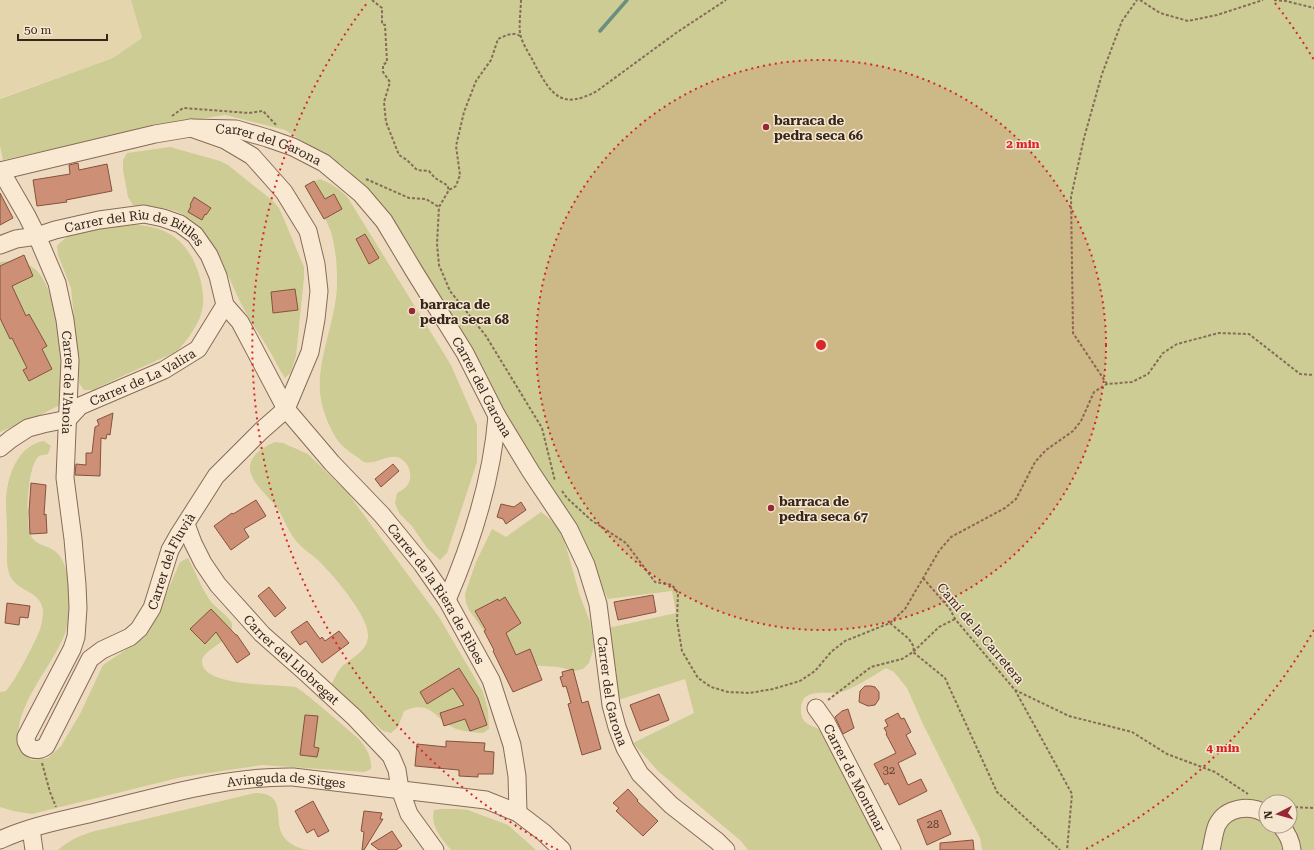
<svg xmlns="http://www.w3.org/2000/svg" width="1314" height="850" font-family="'Roboto Serif',serif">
	<rect width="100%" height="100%" fill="#eedbbf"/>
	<path fill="#e4d5ad" d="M0,0H131L142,38L113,58L0,98Z"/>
	<path fill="#cccc94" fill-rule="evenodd" d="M131,0H1314V850H982L980,838L922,722L907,688L894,672L886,668C873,676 859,685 845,691C830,697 800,684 801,711C801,724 811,725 821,730L883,850H748L741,841L658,771L633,743L694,713L685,679L618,700L608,628L676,613L672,591L608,599L576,535L395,226L346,168L285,130L225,115L157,126L3,160L0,146V99L113,58L142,38ZM1266,802H1290V826H1266Z
		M170,147L220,161L228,165L273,201L279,208L283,217L304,267V277L296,356L291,372L285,378C278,368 274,358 268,348C260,335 251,323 244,309C228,280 215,232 184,215C168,206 150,208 133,205L128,197L123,170V160L127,153Z
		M320,179C331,183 341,190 348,198L451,365L477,425V462L447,553L440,560L427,548L412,526L399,513L395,503L397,493C401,491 406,488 408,484C414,475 408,460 397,457C386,455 375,465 364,462C362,461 359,458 357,457C346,450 338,443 332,431C327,421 323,411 321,400C314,361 339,317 337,277C337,263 335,246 331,232C325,215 313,200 312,182Z
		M135,225C171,226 191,245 200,278C203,290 205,302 201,314C198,325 186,342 178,350C172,355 161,358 154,362C133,371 113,380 93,390H84L79,383V367L71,288L58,255L57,246C76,224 109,227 135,225Z
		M13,261C22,262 32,265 38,272C62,300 61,368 62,404L36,417L0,432V262Z
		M44,441L51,446L48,454C45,455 41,455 39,456C27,466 25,522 31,536C37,547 51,545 58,554C61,557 64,563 65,567C69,578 68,592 69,603C69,614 68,626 64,636C52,667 9,712 20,747C22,752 27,756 32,760L48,758L61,746L80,714L103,665L145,637L164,599L180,562L188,558C196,573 202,590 212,603C219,610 227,615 232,623C232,626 232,630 231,632C225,644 202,650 202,662C203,687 277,684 295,687C301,688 349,731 358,738C366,747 372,757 371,769L364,772L262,765L182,777L32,814L13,811L0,807V692L6,691C17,677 23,664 31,649C37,637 43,626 43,612C42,589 15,593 9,573C5,560 8,546 7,533C7,522 6,511 6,500C7,476 18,445 44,441Z
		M275,442L283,443L308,454L347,492L439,617L483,692L488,710L489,729L483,733C472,732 462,732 452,727C433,716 430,700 404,711L398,727L391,733L383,731L331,685C334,679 337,673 340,669C350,657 368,653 368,635C368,615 332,574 318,560C311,554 303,549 297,542C287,531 284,516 274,504C266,494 248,479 250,466C251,454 265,446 275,442Z
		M541,512L554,522L563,536L580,596L590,622L594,647L589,663L583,669L575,671L558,667L530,665L489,638L469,610L466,603L465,594L476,562L492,529L506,537Z
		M255,793C289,793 272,821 284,837C289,845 301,849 309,850H58C69,840 81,835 95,831Z
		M442,809H459L468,810L508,825L536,850H451C441,838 430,826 434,810Z"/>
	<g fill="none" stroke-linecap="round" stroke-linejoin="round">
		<path stroke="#6a8e81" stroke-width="3.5" d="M600,31L627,0"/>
	</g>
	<path fill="#cd8f75" stroke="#86523d" d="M78,163L79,170L107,164L112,191L66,200L67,202L37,206L33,180L70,174L69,165Z
		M314,181L325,199L334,194L342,209L324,219L305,186Z
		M0,193L13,218L0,225Z
		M194,197L211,208L206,215L205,214L202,220L188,212L191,206L190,205Z
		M365,234L379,258L369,264L356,239Z
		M24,255L33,276L12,286L26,316L29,314L47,346L42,349L52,369L29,381L23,370L27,368L12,338L10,339L0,318V266Z
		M295,289L298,310L273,313L271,292Z
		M113,413L110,435L107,434L106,439L101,438L100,476L75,475L76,464L86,465V453H92L95,427L99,425L97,420Z
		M393,464L399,471L381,487L375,479Z
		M31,483L46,485L44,515L46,514L47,533L30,534L29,512Z
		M256,500L266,516L244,529L249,537L231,550L214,526L232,513L233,514Z
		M521,502L526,510L506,524L503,519L497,517L501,504L514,507Z
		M269,587L286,608L275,617L258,596Z
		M653,595L656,612L618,620L614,602Z
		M505,597L521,623L506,633L516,655L530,649L542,680L513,692L493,651L494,650L484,631L486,630L475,611L498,599L499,601Z
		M7,603L30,606L28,618L20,617L19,625L5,623Z
		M211,609L236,635H237L250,654L237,663L216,632L205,644L190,629Z
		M307,621L320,639L322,637L325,641L339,631L349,643L322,663L306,641L300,645L291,632Z
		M459,668L478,698L487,725L470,731L465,719L444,726L440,713L464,705L453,688L427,704L420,692Z
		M573,669L582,703L588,701L601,749L582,755L568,704L571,703L566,686L563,687L560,677L563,676L562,672Z
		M865,686H871L875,687L879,692V699L875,705L868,706L859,702L860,691Z
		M659,694L669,720L640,731L630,705Z
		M848,709L854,728L843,734L835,717L842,711Z
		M898,713L901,719L904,718L911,732L906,735L916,754L898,763L908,785L921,779L927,791L899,805L888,783L885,785L874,764L896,753L886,734L887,733L884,728L888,726L885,720Z
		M305,715L318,716L314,747L319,748L317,757L300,755Z
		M446,741L485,743L484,751L494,752L493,774H478V777L459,776V770L415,766L417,744L446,747Z
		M628,789L638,800L637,801L658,821L643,836L616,811L619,808L613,803Z
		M313,801L329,831L318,837L314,829L307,833L295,811Z
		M941,810L951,834L927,845L917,820Z
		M364,811L382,813L380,819H383L364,850H362L364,832L361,831Z
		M392,831L402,846L396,850H379L371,844Z
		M973,840L974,850H940V843Z"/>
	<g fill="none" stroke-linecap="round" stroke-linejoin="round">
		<g stroke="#876b58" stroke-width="19">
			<g id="minor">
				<path id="s1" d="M0,171L155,134L191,128L236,129L267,138L293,147L324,163L361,194L384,221L414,271L465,353L497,416L531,472L569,529L586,565L598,604L611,705L617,727L625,748L640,774L671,805L717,841L726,850"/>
				<path id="s2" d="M1,171L27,216L37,236L57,283L65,320L70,360L65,478L73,539L77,585L78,608L76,637L72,649L26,737V741L29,747C35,751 41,750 46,746L90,659L102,650L130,637L139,629L152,608L170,550L179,534L216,476L261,431L286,409L310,352L316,319L319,291L316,264L308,231L284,192L252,156L225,140L191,128"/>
				<path id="s3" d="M0,245L16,239L37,236L55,230L99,220L144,214L163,218L180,224L195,235L209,255L218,276L225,305L240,322L286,409L332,463L382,515L422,564L447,600L491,680L512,745L517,776L518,813"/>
				<path id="s4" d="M0,448L11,439L28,428L43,424L68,419L80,406L164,370L198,349L225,305"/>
				<path id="s5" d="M186,524L193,543L203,563L218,585L262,634L305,672L354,717L391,756L397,770L400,789L409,814L435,850"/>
				<path d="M447,600C472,542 492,479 497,416"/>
				<path id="s6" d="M816,708L826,722L892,850"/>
				<path d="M1281,826C1287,833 1291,840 1292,850"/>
				<path d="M31,829L34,850"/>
				<path id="s7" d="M0,840C30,826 64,820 96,812C161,796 226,776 293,777L486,800L518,813L543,832L562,850"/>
				<path d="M1211,850C1213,842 1214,832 1217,825C1226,807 1250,804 1266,814"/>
			</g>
		</g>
		<path stroke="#876b58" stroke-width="2" stroke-dasharray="3 2" stroke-linecap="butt" d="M372,0L382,8V24L385,25L387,62L383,65V72L390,82L384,102L386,122L399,155L407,160L417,170L429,171L435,178L447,185L449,190
			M521,0C521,9 518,30 521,37C524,47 531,56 535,65C552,96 562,110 597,91L676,33L726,0
			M1140,0L1160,13L1188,21L1217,15L1263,0
			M1274,0L1286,1L1314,8
			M520,36C513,31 505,36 498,39L491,60L476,81L464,112L456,146L460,175L456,186L449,190L439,207L437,244L439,265L450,291L486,336L542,428L555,481
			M172,116L183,108L249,113L263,111L277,126
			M366,179L409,198L426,199L439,207
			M1107,384L1073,333L1071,197L1084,138L1102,74L1122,21L1137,0
			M562,491L567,498L591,520L626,543L655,582L672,585L678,593L677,621L682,651L698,678L711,687L728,692L749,693L773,689L800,681L815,671L831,652L845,641L890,623L905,609L939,551L951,537L1005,508L1016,499L1035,462L1046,450L1073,431L1081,421L1094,392L1107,384L1132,382L1148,374L1163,353L1177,344L1219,333L1249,334L1300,374L1314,375
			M923,578L950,609L955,619L1015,690L1069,716L1132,732L1167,754L1215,772L1248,794
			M890,623L909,639L914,647L913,652L945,678L997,792L1060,850
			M1015,690L1072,794L1067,850
			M828,700L871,667L902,659L913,652L939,627L955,619
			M42,763L50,792L56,807
			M1290,807L1314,808"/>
		<use href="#minor" stroke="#f9e9d3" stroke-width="17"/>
	</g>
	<circle cx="821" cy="345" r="285" fill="#d62828" fill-opacity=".12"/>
	<g fill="none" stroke="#d62828" stroke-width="2" stroke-dasharray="2 4">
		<circle cx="821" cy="345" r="285"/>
		<path d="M1314 630A569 569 0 0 1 1084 850M558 850A569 569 0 0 1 367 3M1275 3A569 569 0 0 1 1314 60"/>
	</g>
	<g fill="#962735" stroke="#f5e6cf" stroke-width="1.5">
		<circle cx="766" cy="127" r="4"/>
		<circle cx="412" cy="311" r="4"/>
		<circle cx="771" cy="508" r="4"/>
	</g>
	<g text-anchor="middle" stroke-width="3" stroke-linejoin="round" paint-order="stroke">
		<g font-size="11" fill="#5c4032">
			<text x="889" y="774">32</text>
			<text x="933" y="828">28</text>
		</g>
		<g font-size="13" font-weight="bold" fill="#36261c" stroke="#f5e6cf" text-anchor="start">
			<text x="774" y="125">barraca de<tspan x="774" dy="15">pedra seca 66</tspan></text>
			<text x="420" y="309">barraca de<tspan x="420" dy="15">pedra seca 68</tspan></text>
			<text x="779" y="506">barraca de<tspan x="779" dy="15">pedra seca 67</tspan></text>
		</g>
		<g font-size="13" fill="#36261c" stroke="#f5e6cf">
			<text dy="5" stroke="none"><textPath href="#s1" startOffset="276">Carrer del Garona</textPath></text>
			<text dy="5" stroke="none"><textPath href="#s3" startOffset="141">Carrer del Riu de Bitlles</textPath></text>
			<text dy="5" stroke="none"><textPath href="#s4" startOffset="162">Carrer de La Valira</textPath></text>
			<text dy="5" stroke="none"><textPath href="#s2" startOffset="226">Carrer de l'Anoia</textPath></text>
			<text dy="5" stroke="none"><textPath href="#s1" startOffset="612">Carrer del Garona</textPath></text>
			<text dy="5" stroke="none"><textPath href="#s2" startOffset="853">Carrer del Fluvià</textPath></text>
			<text dy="5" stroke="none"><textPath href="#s3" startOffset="641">Carrer de la Riera de Ribes</textPath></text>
			<text transform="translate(981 633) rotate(50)" y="5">Camí de la Carretera</text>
			<text dy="5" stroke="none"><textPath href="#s5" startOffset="174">Carrer del Llobregat</textPath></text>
			<text dy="5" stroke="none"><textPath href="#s1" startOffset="948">Carrer del Garona</textPath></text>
			<text dy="5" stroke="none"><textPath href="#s6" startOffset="80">Carrer de Montmar</textPath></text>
			<text dy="5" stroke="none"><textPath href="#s7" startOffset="294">Avinguda de Sitges</textPath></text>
		</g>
	</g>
	<circle cx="821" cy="345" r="6" fill="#d62828" stroke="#f5e6cf" stroke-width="2"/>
	<g font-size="12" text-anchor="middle" font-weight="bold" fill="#d62828" stroke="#f5e6cf" stroke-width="3" stroke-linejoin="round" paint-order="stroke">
		<text x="1023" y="148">2 min</text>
		<text x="1223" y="752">4 min</text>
	</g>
	<g transform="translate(1278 814) rotate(264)"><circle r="19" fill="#f5e6cf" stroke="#a99987"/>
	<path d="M0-3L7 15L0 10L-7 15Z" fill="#962735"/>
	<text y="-6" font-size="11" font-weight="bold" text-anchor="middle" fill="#36261c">N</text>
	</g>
	<path d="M18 34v6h89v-6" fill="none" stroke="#36261c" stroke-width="2"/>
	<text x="24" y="34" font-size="12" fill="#36261c" stroke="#f5e6cf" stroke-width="3" paint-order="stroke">50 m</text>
</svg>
